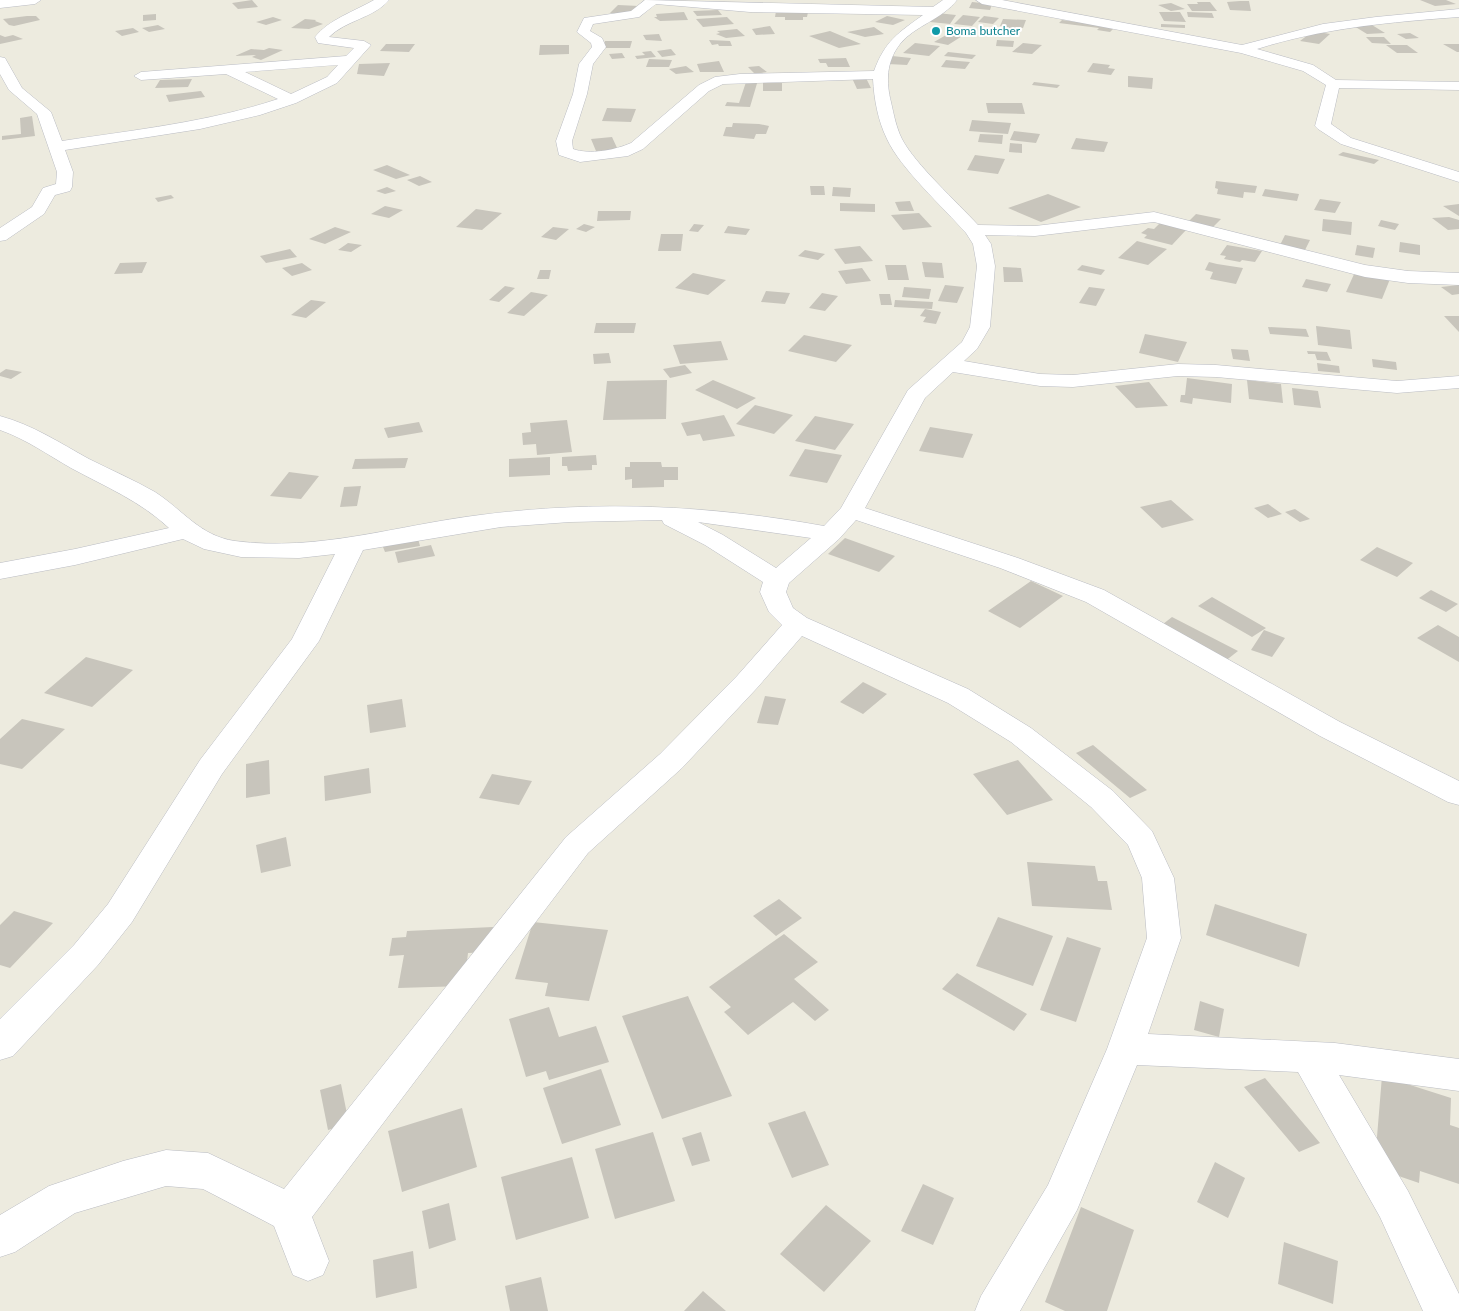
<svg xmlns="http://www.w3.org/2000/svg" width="1459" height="1311" font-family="Lato,sans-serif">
	<rect width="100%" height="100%" fill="#edebdf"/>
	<path fill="#c8c5bc" d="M252,0L258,7L238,9L232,3Z
		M1420,0H1446L1456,4L1435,6Z
		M1240,1H1249L1251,11L1230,10L1227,2Z
		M972,2L992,4L990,10L969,8Z
		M1197,2H1210L1217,11H1192L1187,4H1198Z
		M1171,3L1185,9L1171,11L1158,5Z
		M618,5L639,6L631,14L610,13Z
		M718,10L722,15L697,16L693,11Z
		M776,11L808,12L807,17H803V20H785V17H775Z
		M684,12L688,20L660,21L654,17H657L656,14Z
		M1159,12H1180L1186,22L1164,21Z
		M1187,12L1212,13L1214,18L1188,17Z
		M937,13L956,15L950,24L930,22Z
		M156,14V20L143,21V15Z
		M963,15L980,17L972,26L954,24Z
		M27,16H36L40,20L14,26L9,25L3,19Z
		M887,16L905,20L893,25L875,22Z
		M984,16L999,18L993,24L978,22Z
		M273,17L282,20L266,25L256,22Z
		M727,17L734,24L703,27L696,19Z
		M305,19L316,20L315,21L323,24L309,29L291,28Z
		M1003,19L1026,20L1023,28L1018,27L1017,30L1004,29L1005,26H1000Z
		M1062,20L1115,27L1110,32L1097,30L1099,28L1059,23Z
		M1161,24L1185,25V28L1161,27Z
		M158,25L165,29L149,32L142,28Z
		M1372,25L1385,33L1367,34L1354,26Z
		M770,26L775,34L756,35L752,29Z
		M874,27L884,34L865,37L847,32Z
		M133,28L139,32L122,36L115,31Z
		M737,29L745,36L726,38L716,34L720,33L717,31Z
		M830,31L861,44L839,48L809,36Z
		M953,31L967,33L948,45L934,42Z
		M1313,31L1330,34L1319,44L1300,41Z
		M1410,33L1419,38L1406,39L1397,34Z
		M659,34L662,41L646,40L643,35Z
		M0,35L5,37L13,35L23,39L0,44Z
		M1366,37H1384L1391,44L1372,43Z
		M709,40L730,41L732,46H719L718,44L712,45Z
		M997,40L1014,41L1013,47L996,46Z
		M605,41H632L630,48H603Z
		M915,43L940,46L929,56L903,53Z
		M1023,43L1042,45L1032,54L1012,52Z
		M386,44H415L409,52L380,51Z
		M1443,44H1459V52H1457Z
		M540,45H569V54L539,55Z
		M1386,45H1407L1418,53H1397Z
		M269,48L283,50L261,60L252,57L256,55L235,56L251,49L264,50Z
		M671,49L676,55L662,57L657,51Z
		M651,51L656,57L637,59L635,56L645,55L642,52Z
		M948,52L976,55L972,59L944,56Z
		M622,53L625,58L612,59L609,54Z
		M892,56L911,58L907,65L888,64Z
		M846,58L850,67H828L826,63H820L818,59Z
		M649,59L672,60L669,67H646Z
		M946,60L970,62L965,69L941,67Z
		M719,61L724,72H700L697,64Z
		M390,63L384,76L357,74L359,64Z
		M1093,63L1110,65L1108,68L1115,69L1111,75L1087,72Z
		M686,66L694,72L676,74L669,69Z
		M759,66L767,72L755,74L748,67Z
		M1128,76L1153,78L1152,89L1128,87Z
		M852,78H866L871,88L857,89Z
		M192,79L188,87L155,88L160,80Z
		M747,79L758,80L750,107L725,106L727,102L739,103Z
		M1034,82L1060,85L1057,88L1032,85Z
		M763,83H782V91H763Z
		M201,91L205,97L169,102L166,95Z
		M986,103H1022L1025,114L988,113Z
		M607,108L636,109L631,122L602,121Z
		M32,116L35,136L2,140V136L21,134L20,118Z
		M972,120L1011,123L1008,134L969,131Z
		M733,123L759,124L769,126L766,134H756L754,139L723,136L726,127H732Z
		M1014,131L1040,134L1036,143L1010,140Z
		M980,134L1003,135L1002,144L978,142Z
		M612,137L618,150L596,151L591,139Z
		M1076,138L1108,142L1104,152L1071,149Z
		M1010,143L1022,144V153L1009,152Z
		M1343,152L1379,160L1374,164L1338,155Z
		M975,155L1005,159L998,174L967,170Z
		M387,165L410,175L396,179L373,170Z
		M420,176L432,182L419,186L407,180Z
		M1216,181L1257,186L1255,193L1244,192L1243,198L1217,194L1218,189L1215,188Z
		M810,186H824L825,195H811Z
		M387,187L396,191L385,194L376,191Z
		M833,187L851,188L850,197L832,196Z
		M1265,189L1299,194L1297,201L1262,196Z
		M1048,194L1081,207L1041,222L1008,208Z
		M171,195L174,198L158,202L155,198Z
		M1320,199L1341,202L1335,213L1314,210Z
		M910,201L914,211H899L895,202Z
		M840,203L875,204V212L840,211Z
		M1459,204V216L1443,206Z
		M385,206L403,210L389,218L371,214Z
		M476,209L502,213L482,230L456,227Z
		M598,211H631L630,220L597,221Z
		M919,213L932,227L903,230L891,215Z
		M1196,214L1221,219L1211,229L1186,224Z
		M1449,217L1459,220V229L1448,230L1432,218Z
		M1323,219L1352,222L1351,235L1322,231Z
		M1381,220L1399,224L1395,230L1378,226Z
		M1160,223L1187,229L1172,245L1144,238L1147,235L1141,233L1148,228L1154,229Z
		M584,224L595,227L586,232L576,229Z
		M694,224L704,225L698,232L689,231Z
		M728,226L750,229L746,235L724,233Z
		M335,227L351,232L325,244L309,239Z
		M553,227L569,229L556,240L541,237Z
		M661,234H683L681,251H658Z
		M1285,235L1310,240L1304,252L1279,247Z
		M1137,241L1167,249L1148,265L1118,258Z
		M1400,242L1420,245V255L1399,252Z
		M348,243L362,245L351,252L338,250Z
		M1227,245L1262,251L1255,262L1242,260L1240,262L1224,259L1226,256L1220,255Z
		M1357,245L1375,248L1373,258L1355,255Z
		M860,246L873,261L845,264L834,249Z
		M290,249L297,257L266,263L260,256Z
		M805,250L825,254L818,260L798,256Z
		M147,262L142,273L114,274L120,263Z
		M922,262L942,263L944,278L925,277Z
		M1209,262L1217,264L1243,268L1236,284L1210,279L1213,272L1205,270Z
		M302,263L312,270L292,276L282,268Z
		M885,265H906L909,280H888Z
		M1082,265L1105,270L1101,275L1077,270Z
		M1003,267L1021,268L1023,282H1004Z
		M862,268L871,281L846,284L838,271Z
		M540,270H551L549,279H537Z
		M1355,272L1390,279L1382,299L1346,292Z
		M693,273L726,280L708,295L675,288Z
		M1306,279L1331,284L1327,292L1302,287Z
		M945,285L964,287L957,303L938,301Z
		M1459,285V294L1452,295L1441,287Z
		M505,286L515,288L499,302L489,300Z
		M904,287L931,289L929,299L902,297Z
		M1089,287L1105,289L1096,306L1079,303Z
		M766,291L790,293L785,304L761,302Z
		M531,292L548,295L524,316L507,313Z
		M822,293L838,296L825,311L809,308Z
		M879,294H890L892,305H881Z
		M311,300L326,302L306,318L291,315Z
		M895,300L933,302L932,309L894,307Z
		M925,309L941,312L936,324L923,322L926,317L920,316Z
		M1444,316H1459V332Z
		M596,323H636L634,333H594Z
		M1316,326L1350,330L1352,349L1318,345Z
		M1268,327L1306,329L1309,337L1270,334Z
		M1145,334L1187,342L1178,362L1139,353Z
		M804,335L852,345L836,362L788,351Z
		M721,341L728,360L680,364L673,345Z
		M1231,349L1248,350L1250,361L1233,359Z
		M1307,351L1327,352L1331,361L1317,360L1315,354H1308Z
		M609,353L611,363L594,364L593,354Z
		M1372,359L1396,362L1397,370L1373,367Z
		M1317,363L1339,366L1340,373L1318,371Z
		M685,365L692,373L670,378L663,369Z
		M6,369L22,372L11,379L0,376V373Z
		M1187,378L1232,384L1231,403L1193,398L1192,404L1180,402L1181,395H1185Z
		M667,380L666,419L603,420L607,381Z
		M713,380L756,398L737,409L695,390Z
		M1247,380L1281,384L1283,403L1249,399Z
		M1149,382L1168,406L1136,408L1115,386Z
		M1292,388L1318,391L1321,408L1294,405Z
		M755,405L793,415L774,434L736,424Z
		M724,415L735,436L703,441L700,434L687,436L681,423Z
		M815,416L854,424L835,450L795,441Z
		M567,420L572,452L537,455L536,444L523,445L522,433L531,432L530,423Z
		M419,422L423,432L388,438L384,428Z
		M930,427L973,434L963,458L919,451Z
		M805,449L842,455L827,483L789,476Z
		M596,455L597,465H592V470L568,471L567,466H562V457Z
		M550,457V475L509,477V459Z
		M408,458L405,468L352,469L355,459Z
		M630,462H661L662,467H678V480H664V487L632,488V479L625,480V467H630Z
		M289,472L319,476L301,499L270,496Z
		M361,486L357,506L340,507L344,487Z
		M1171,500L1194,520L1162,528L1140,507Z
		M1268,504L1282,514L1268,518L1254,508Z
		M1295,509L1310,519L1300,522L1285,512Z
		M417,535L420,546L385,552L381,542Z
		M845,538L895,556L879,572L828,554Z
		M431,545L435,556L398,563L395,552Z
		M1377,547L1413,563L1397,577L1360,560Z
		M1031,581L1063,596L1020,628L988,611Z
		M1431,590L1458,604L1446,612L1419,598Z
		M1212,597L1266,628L1252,637L1198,606Z
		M1172,617L1238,651L1224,662L1158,628Z
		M1438,625L1459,637V662L1417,638Z
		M1264,630L1285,638L1272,657L1251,650Z
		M86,657L133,670L92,707L44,693Z
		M863,682L887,694L863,714L840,702Z
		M765,696L786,699L778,725L757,723Z
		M402,699L406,727L370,733L367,705Z
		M22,719L65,729L22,769L0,764V739Z
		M1093,745L1147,790L1130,798L1076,753Z
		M269,760L270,794L246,798V764Z
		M1018,760L1053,800L1007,815L973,774Z
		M369,768L371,793L325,801L324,776Z
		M492,774L532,781L519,805L479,798Z
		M286,837L291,866L261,873L256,845Z
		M1027,862L1095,866L1098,881H1107L1112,910L1032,906Z
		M779,899L802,918L776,936L753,916Z
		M1215,904L1307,934L1299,967L1206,935Z
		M14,911L53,923L10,968L0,965V925Z
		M998,917L1053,936L1033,986L976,966Z
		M533,922L608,930L589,1001L545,996L548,983L515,979Z
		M493,927L490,952L468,953L464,986L398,988L404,955L389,956L392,938L406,937L407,931Z
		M784,934L818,962L794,979L829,1010L815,1021L793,1002L748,1035L724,1012L731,1007L709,987Z
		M1067,937L1101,948L1076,1022L1040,1010Z
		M957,973L1027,1014L1014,1031L942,989Z
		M688,996L732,1096L662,1119L622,1016Z
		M1200,1001L1224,1009L1219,1037L1194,1030Z
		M549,1007L559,1037L596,1026L609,1062L549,1080L546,1071L526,1077L509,1019Z
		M601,1069L621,1125L562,1144L543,1088Z
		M1382,1076L1451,1098L1450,1125L1459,1128V1184L1420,1171L1419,1183L1381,1170L1376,1149Z
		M1265,1078L1320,1143L1299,1152L1244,1087Z
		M341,1084L349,1124L328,1130L320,1090Z
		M462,1108L477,1167L402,1192L388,1131Z
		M805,1111L829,1165L792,1178L768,1123Z
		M653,1132L675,1201L615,1219L595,1149Z
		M701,1132L710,1161L692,1166L682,1138Z
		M572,1157L589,1218L516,1240L501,1177Z
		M1215,1162L1245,1178L1228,1218L1197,1202Z
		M923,1184L954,1198L933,1245L901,1231Z
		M449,1203L456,1240L429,1249L422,1211Z
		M826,1205L871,1241L824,1292L780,1254Z
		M1081,1207L1134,1230L1107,1311H1065L1045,1302Z
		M1284,1242L1338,1261L1333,1304L1278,1284Z
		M413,1251L417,1288L376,1298L373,1260Z
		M541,1277L548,1311H510L505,1286Z
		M703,1291L726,1311H684Z"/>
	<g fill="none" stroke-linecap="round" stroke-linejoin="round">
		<g stroke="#babcc3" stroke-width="1">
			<path id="minor" d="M0,0H41L35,4L0,8Z
				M374,0H389C374,18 346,20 329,37L364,41L371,45L337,83L296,103L260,115L200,129L65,150L73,172L72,187L70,191L55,195L44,214L6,240L0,241V228L32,207L43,188L56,184L57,172L37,114L9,90L0,74V57L5,58L22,88L51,112L62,141C134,130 209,122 278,99L226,74L141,80L134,76L141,72L346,56L354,48L318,43L315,37C328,20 355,11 374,0ZM338,65L327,77L291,94L245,72Z
				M645,0L933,7L943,0H957C943,19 914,26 900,44C886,62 886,82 891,102C894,115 896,127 902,139C915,164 957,202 978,225L1035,226L1154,212L1365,265L1408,271L1459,273V285L1408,283L1365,277L1154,222L1035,236L985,235L991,244L995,266L990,327L977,349L964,361L1040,374L1073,375L1178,364L1216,365L1397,381L1459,376V388L1397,393L1216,377L1178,376L1073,387L1040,386L953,372L925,398L865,508L1018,558L1104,590L1340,722L1459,781V805L1448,802L1320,736L1086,602L1000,568L856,520L839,539L789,583L786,592L793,608L807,618L968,689L1031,728L1113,791L1152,831L1174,878L1181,938L1148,1034L1335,1043L1459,1059V1091L1339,1075L1408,1191L1459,1294V1311H1423L1380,1217L1298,1072L1137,1065L1077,1210L1020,1311H975L981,1296L1048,1185L1107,1049L1147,938L1142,878L1128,845L1091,807L1011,742L948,703L802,636L757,688L682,768L588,853L312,1217L329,1261L323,1275L308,1281L293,1275L274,1226L203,1189L166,1186L75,1213L15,1252L0,1257V1215L49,1186L123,1161L166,1150L208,1153L284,1189L566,837L660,754L737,676L782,625L769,612L760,592L763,582L705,545L664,524L662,520L570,522L501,527L363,550L319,641L222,774L132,922L98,965L13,1056L0,1060V1019L74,945L108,904L200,760L292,639L335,554L299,558L241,557L204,549L183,539L75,565L0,579V563L75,549L169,528C140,501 106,487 71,468C48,455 26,439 0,430V416C33,425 60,443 89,459C111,470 134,480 155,492C183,510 200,536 235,541C318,552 398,525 480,515C597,500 708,505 824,526L841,508L908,390L962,342L970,327L977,266L973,244L966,233C944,208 900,168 887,139C878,121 874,99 873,79L723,84L709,91L643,149L628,156L580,162L559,155L556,141L573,94L579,64L592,47L591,43L577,32L584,18L631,11ZM656,4L750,12L923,15C898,33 885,41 874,71L740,74L715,77L699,85L631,143C615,150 590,155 573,149L572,141L587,94L593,64L606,47L602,38L590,31L593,24L639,17ZM698,522L811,538L776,568L723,535Z
				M976,0H1002L1242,45L1323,24L1376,17L1459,9V17C1391,22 1323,28 1257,49L1313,65L1336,80L1459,82V90L1339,88L1331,124L1351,138L1459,172V182L1341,144L1318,129L1315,126L1326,85L1303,71L1241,53L982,4Z"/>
		</g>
		<use href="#minor" fill="#fff" fill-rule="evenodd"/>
	</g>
	<circle fill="#0f9aa8" stroke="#fff" stroke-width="2" cx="936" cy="31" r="5"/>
	<g text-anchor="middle" stroke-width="4" stroke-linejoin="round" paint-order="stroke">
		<g font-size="12" fill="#0d838f" stroke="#fff" text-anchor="start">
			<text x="946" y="35">Boma butcher</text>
		</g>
	</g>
</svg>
